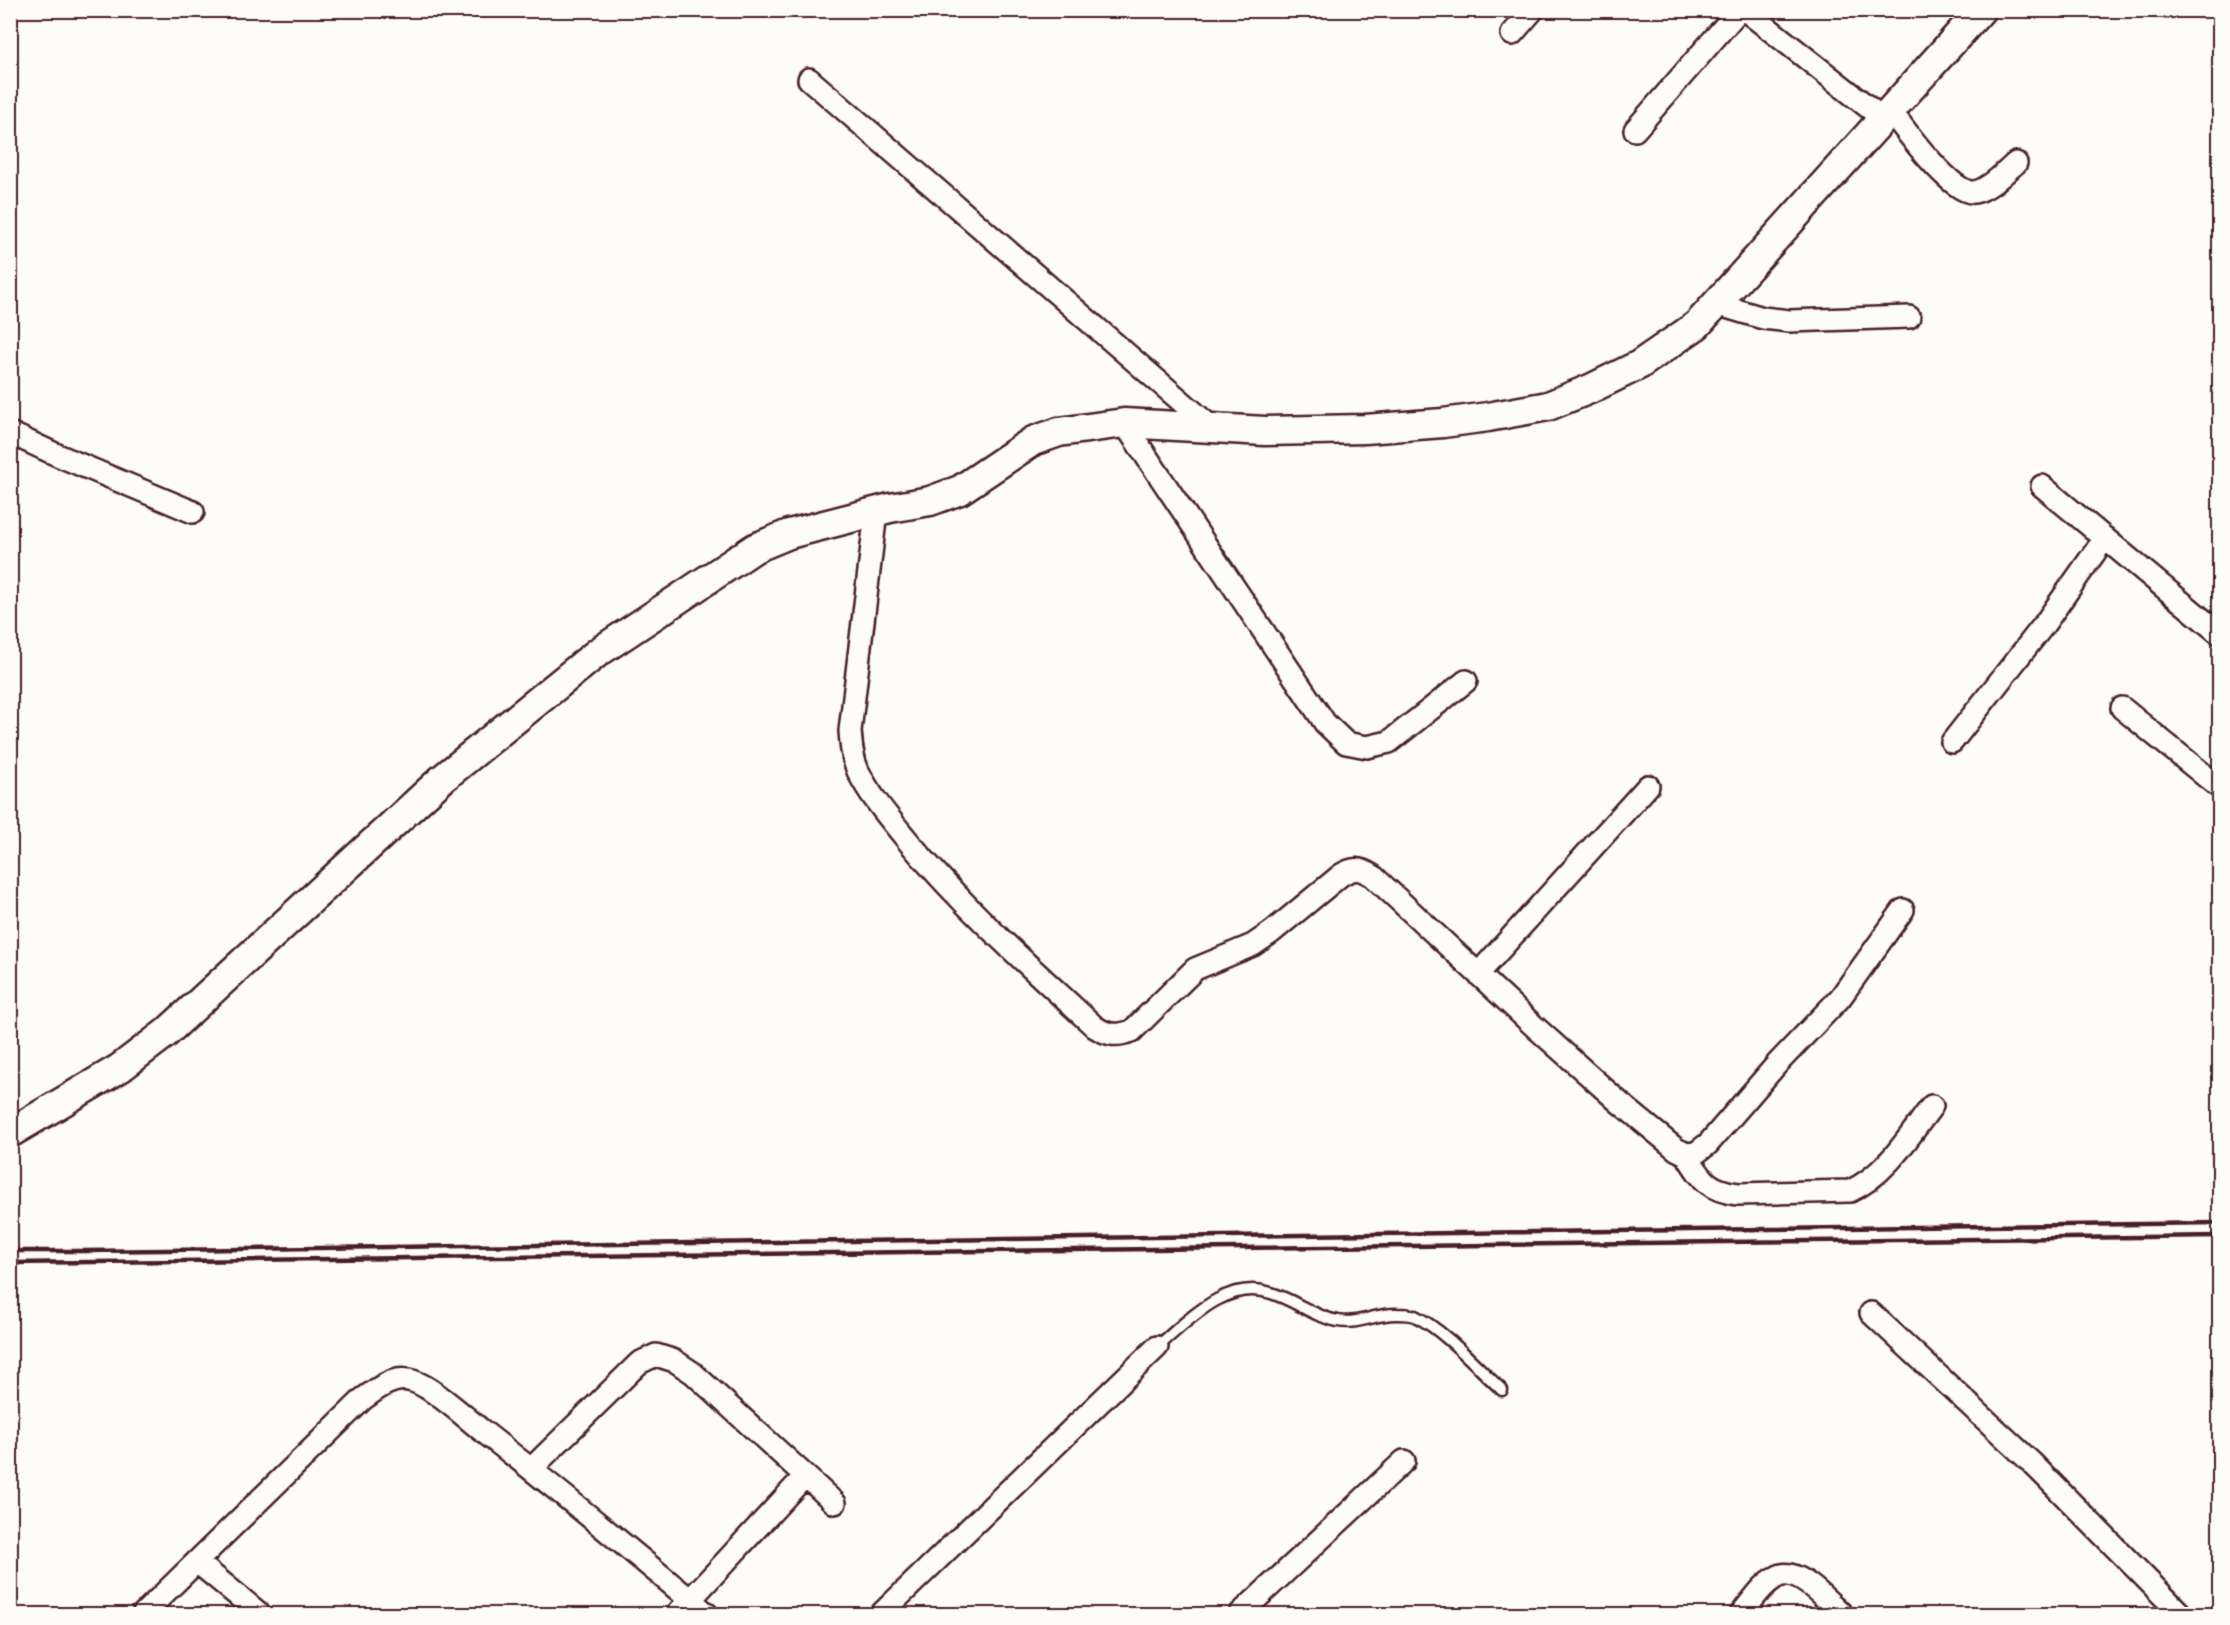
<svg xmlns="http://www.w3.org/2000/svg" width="2230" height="1625" font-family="'Gochi Hand',sans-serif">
	<rect width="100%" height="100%" fill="#fdfcf7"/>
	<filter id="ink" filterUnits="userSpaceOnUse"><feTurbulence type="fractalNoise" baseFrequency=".0167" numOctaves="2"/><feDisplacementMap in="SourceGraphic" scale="12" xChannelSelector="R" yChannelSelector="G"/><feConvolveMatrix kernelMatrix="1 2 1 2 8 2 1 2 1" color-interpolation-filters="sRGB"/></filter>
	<g filter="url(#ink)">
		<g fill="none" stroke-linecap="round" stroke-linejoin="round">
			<g stroke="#4a1f2b" stroke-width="15">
				<path id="lane" d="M1157,1347C1188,1321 1226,1278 1271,1293C1295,1300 1314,1317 1338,1321C1359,1325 1377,1313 1397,1314C1403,1314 1410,1314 1415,1316C1444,1330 1478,1368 1502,1390"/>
			</g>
			<g stroke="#4a1f2b" stroke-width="26">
				<path id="street" d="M1745,10L1882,118
					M1512,34L1533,10
					M809,79L1211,427
					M1890,110C1902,126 1953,196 1974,192C1989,190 2005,172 2016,163
					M1635,130L1739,10
					M1716,304L1763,318L1789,321L1909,317
					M1124,423L1325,723L1346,743L1367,747L1389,742L1466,681
					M10,433L55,454L193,512
					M2042,486L2220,634
					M876,512L850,731C851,744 852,758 858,771C870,796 890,819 908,841C965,909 1030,967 1095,1027C1109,1036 1117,1036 1132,1031L1195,969L1253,945L1272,932L1341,875C1354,867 1360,868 1373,876L1535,1027L1620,1103L1676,1149L1686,1154L1696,1153L1708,1144L1777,1064L1840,998L1903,910
					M2122,708L2220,788
					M1952,742L2043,626L2105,538
					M1478,974L1648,786
					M1686,1154C1702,1179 1707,1190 1738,1194L1850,1191C1886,1175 1909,1136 1932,1106
					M1871,1313L2032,1463L2181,1614
					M531,1469L639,1363L656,1355L675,1361L693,1373L835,1503
					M197,1562L260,1614
					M143,1614L363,1399C376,1390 391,1377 408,1380C427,1382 464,1416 480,1429C557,1489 632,1551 707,1614
					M677,1614L805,1476
					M881,1614L1157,1347
					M1240,1614L1404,1461
					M1741,1614C1752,1602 1762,1584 1777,1577C1797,1565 1828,1602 1842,1614"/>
			</g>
			<g stroke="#4a1f2b" stroke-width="33">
				<path id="secondary" d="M10,1133L120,1068L166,1033L442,779L597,653L755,548L789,534L890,508L930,501L960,490L1033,441L1059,432L1124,423L1265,431L1365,429L1443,423L1488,417L1548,406L1590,389L1639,365L1697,325L1981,10"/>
			</g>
			<use href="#lane" stroke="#fdfcf7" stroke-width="10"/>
			<use href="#street" stroke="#fdfcf7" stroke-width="21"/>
			<use href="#secondary" stroke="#fdfcf7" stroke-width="28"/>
			<path stroke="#4a1f2b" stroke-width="4.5" d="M10,1251H86L2220,1223
				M10,1263L2220,1236"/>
		</g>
	</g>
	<rect width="2230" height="1625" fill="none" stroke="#fdfcf7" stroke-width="36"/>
	<rect x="18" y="18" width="2194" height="1589" fill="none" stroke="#4a1f2b" stroke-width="2" filter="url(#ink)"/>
</svg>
